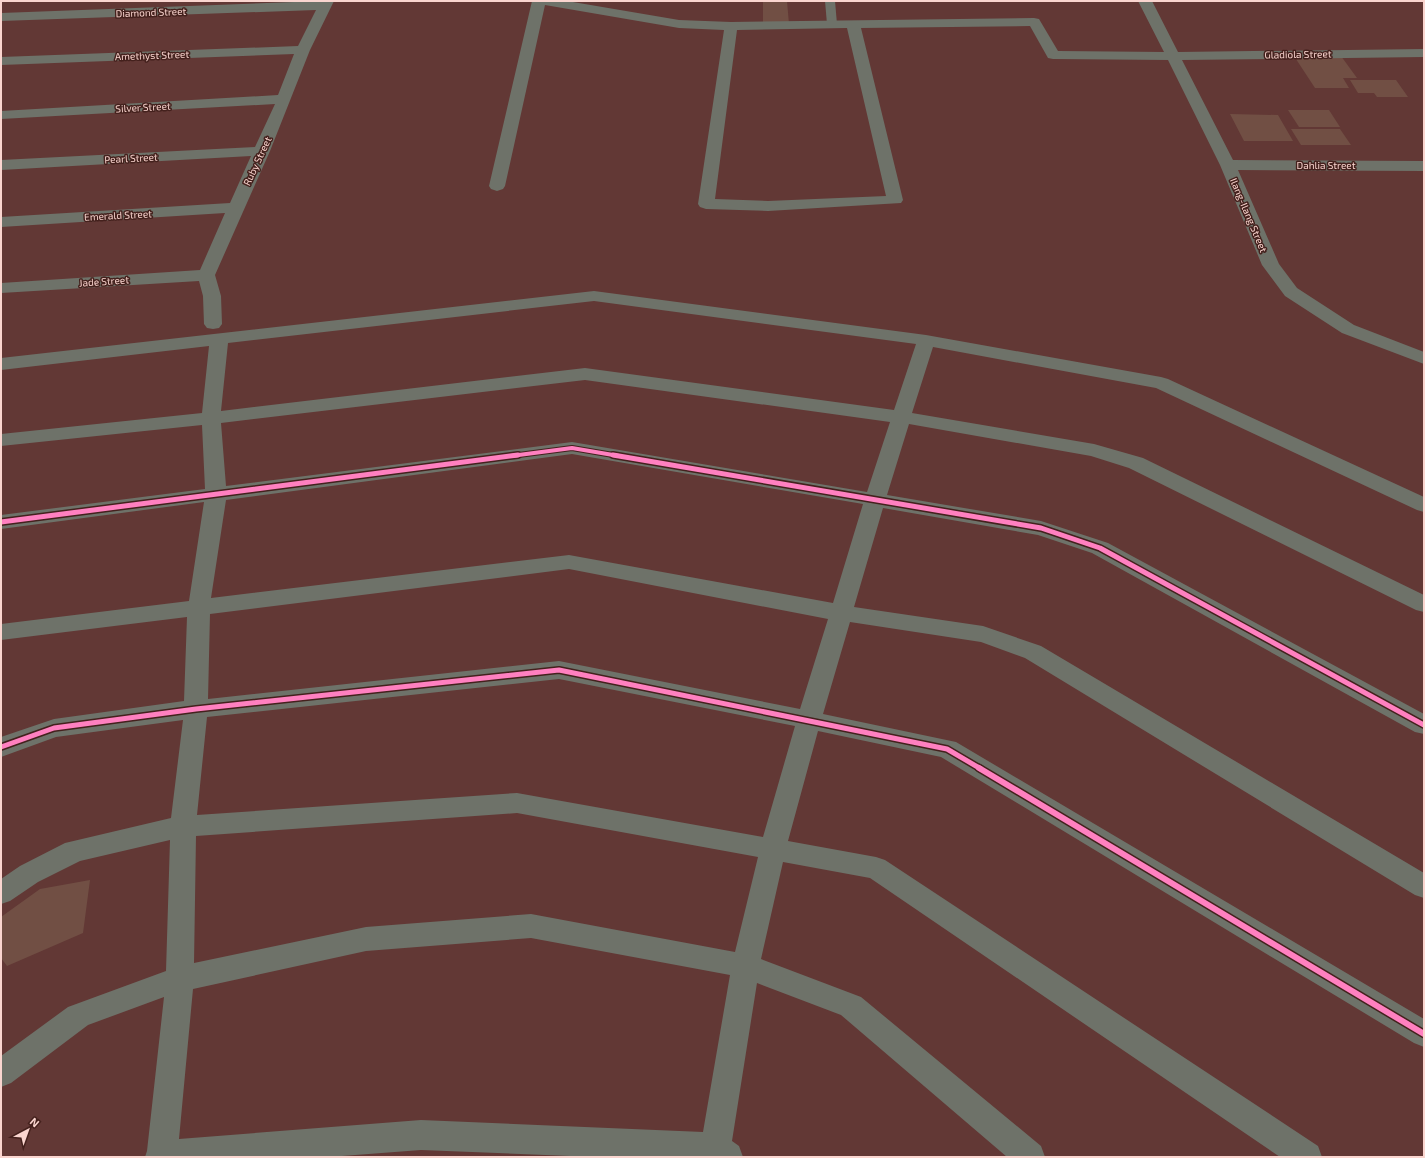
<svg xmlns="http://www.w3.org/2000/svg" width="1425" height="1158" font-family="'Exo 2',sans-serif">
	<rect width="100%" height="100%" fill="#623835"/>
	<path fill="#714f44" d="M763,1H787L789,24H763Z
		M1294,56H1341L1357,78H1343L1349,88H1315Z
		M1350,80H1396L1408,97H1377L1374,93H1358Z
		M1288,110H1329L1340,127H1299Z
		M1230,114L1278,115L1293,141H1244Z
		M1291,129H1340L1351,145H1301Z
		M90,880L83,933L7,966L1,958V917L40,889Z"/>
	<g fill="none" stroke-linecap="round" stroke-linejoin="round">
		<path fill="#6e7269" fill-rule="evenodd" d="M825,1H835L837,24L836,26L832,27L827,24Z"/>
		<path fill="#6e7269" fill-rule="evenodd" d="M320,1H334L310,50L270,151L215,275L221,296L222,324L219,328L213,329L207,328L204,324L203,296L199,281L1,293V283L200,270L225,213L1,227V217L230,203L251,156L1,170V160L255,147L275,104L1,119V111L278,95L294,54L1,65V57L298,46L316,10L1,21V13Z
			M532,1H567L679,20L731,22L1034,18L1039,19L1058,51L1164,52L1138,1H1152L1178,52L1424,49V57L1182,60L1233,160L1424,161V171L1238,170L1279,264L1297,288L1354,325L1424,352V364L1342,333L1285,296L1262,265L1220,165L1168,60L1053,59L1048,58L1030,26L861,28L903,200L901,203L768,211L706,209L700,207L698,204L724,30L679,28L545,5L505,186L503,189L497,191L491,189L489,186ZM847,28L886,196L768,201L715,199L737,30Z
			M594,291L926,335L1161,377L1168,379L1424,497V512L1417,510L1156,388L933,347L912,413L1094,444L1143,458L1424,595V612L1416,610L1129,468L1091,456L909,424L887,495L1041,521L1108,543L1424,714V734L1415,732L1092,553L1038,535L883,508L854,607L983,626L1041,646L1424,873V898L1415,895L1025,658L981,642L850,622L823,714L956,742L1424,1019V1047L1414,1043L941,757L818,731L788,841L876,857L885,860L1318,1146L1322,1157H1280L870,878L783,862L761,959L861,997L1041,1146L1045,1157H1007L841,1015L757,983L732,1141L739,1146L743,1157H595L421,1150L329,1157H145L147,1151L164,997L88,1025L11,1083L1,1087V1056L68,1007L166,971L170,840L80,861L38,882L10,901L1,904V879L20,866L65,843L171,818L183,720L56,737L1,757V737L54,719L184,701L187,617L1,640V624L189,601L204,502L1,529V515L205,489L202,425L1,446V434L202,413L209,346L1,370V358ZM594,301L916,344L894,410L585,368L221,411L228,343ZM585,380L890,422L867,492L572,442L226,486L221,423ZM572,454L863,504L833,603L569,555L211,598L226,500ZM569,569L828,619L800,709L559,661L208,699L210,614ZM559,679L795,726L763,837L517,793L197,815L207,717ZM517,813L758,857L735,952L531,914L366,927L194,963L196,836ZM531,938L730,975L703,1132L421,1120L179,1139L193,989L366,951Z"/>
		<g stroke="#44211d" stroke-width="6">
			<path id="cycleway-far2" d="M511,456L572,448L619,456"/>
		</g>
		<g stroke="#44211d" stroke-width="8">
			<path id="cycleway-far1" d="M613,455L1041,528L1100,548L1424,725
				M1,522L518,455
				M1,747L54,728L196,709L559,670L947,749L981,769"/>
		</g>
		<g stroke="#44211d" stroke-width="9">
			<path id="cycleway" d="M979,768L1424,1034"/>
		</g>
		<use href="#cycleway-far2" stroke="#ff80c0" stroke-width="4"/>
		<use href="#cycleway-far1" stroke="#ff80c0" stroke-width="5"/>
		<use href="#cycleway" stroke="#ff80c0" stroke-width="6"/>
	</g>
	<g text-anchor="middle" stroke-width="3" stroke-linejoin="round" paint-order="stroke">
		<g font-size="10" fill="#fad5cf" stroke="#44211d">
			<text transform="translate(151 12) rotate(-2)" y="4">Diamond Street</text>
			<text transform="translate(1298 54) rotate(-1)" y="4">Gladiola Street</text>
			<text transform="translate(152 55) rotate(-2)" y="4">Amethyst Street</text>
			<text transform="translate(143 107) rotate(-3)" y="4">Silver Street</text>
			<text transform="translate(131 158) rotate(-3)" y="4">Pearl Street</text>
			<text transform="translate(257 161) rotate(-65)" y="4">Ruby Street</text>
			<text x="1326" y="169">Dahlia Street</text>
			<text transform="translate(118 215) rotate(-3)" y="4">Emerald Street</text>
			<text transform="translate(1249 215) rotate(67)" y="4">Ilang-Ilang Street</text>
			<text transform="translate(104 281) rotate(-4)" y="4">Jade Street</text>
		</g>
	</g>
	<rect width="1425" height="1158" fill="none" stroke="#fad5cf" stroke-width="4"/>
	<g transform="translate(28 1130) rotate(41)" stroke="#44211d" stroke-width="3" paint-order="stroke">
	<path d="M0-3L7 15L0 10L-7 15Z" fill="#fad5cf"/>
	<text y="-6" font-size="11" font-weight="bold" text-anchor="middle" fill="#fad5cf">N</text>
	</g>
</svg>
